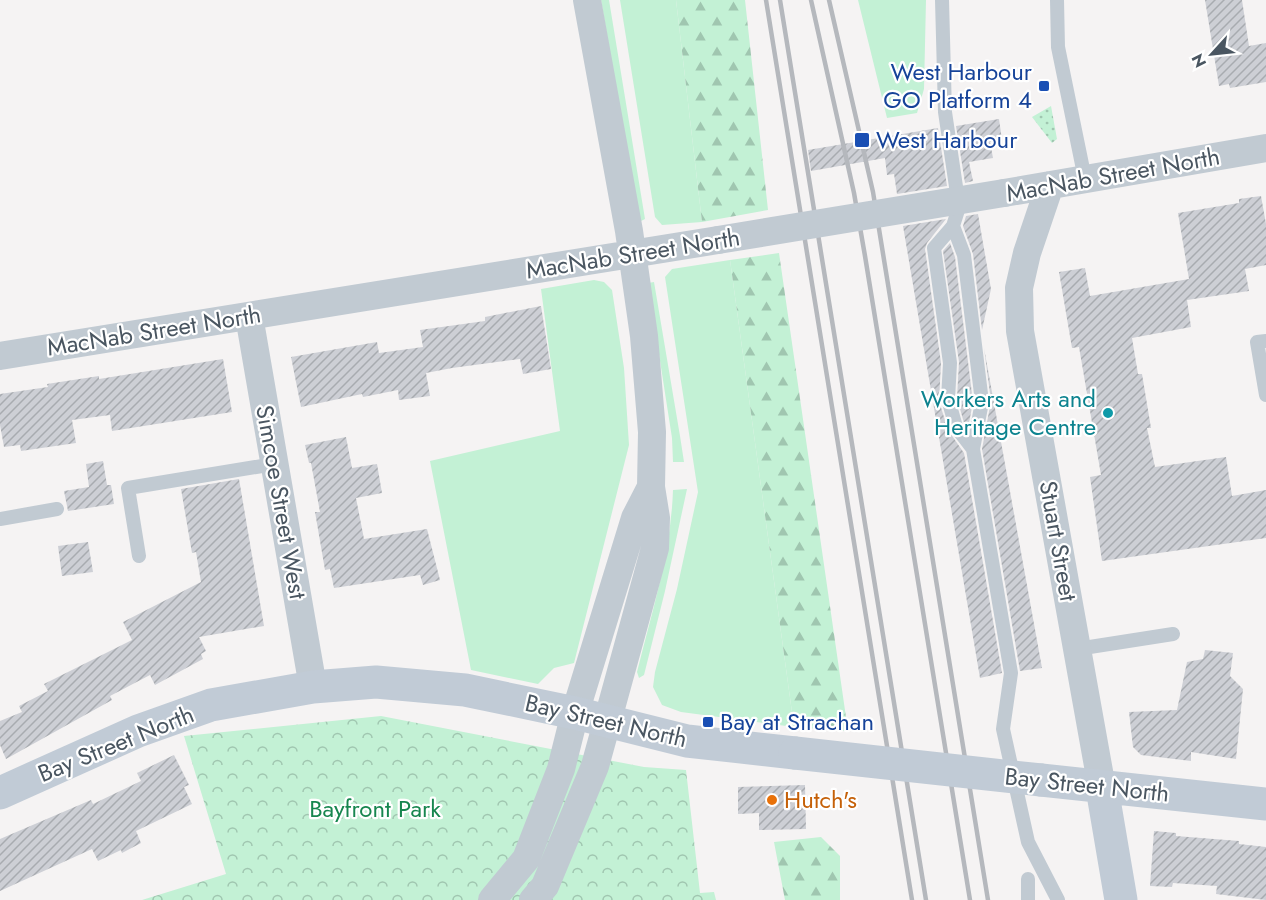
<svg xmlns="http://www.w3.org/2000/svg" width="1266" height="900" font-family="Jost,sans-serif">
	<defs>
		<pattern id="forest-firs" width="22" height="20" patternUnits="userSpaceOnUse" patternTransform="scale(1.5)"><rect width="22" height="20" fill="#c3f1d5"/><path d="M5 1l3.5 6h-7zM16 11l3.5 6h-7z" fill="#a0c6b0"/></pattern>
		<pattern id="park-crowns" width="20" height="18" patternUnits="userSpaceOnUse" patternTransform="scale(1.5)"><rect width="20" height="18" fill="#c3f1d5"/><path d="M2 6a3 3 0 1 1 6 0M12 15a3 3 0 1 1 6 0" fill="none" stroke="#a0c6b0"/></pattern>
		<pattern id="garden-dots" width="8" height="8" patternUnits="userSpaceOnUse" patternTransform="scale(1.5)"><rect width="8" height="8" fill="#c3f1d5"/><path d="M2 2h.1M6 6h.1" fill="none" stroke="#a0c6b0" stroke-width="1.8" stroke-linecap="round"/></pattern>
		<pattern id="building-hatch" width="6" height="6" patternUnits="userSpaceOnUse" patternTransform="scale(1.5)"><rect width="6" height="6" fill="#cdcfd5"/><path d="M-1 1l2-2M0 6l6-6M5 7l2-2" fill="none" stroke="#a8abb0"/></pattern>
	</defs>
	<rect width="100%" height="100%" fill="#f5f3f3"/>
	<path fill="#c3f1d5" d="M601,0H609L645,219L639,222Z
		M620,0H676L702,222L662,225L655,217Z
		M858,0H926L924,89L917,113L887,118Z
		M730,260L794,727L681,712L662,705L653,687L655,672L677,589L698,492L665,277L672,269Z
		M594,280L604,282L612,290L624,368L629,445L574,663L554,668L538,684L471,670L430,461L560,431L541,289Z
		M654,282L680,436L684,462H673L672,438L649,290L648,283Z
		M687,489L665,591L644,675L639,678L637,672C652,612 671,552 673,490Z"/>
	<path fill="url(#forest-firs)" d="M676,0H745L768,210L702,222Z
		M779,253L848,731L794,727L730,260Z
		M821,837L840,856V900H785L774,842Z"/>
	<path fill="url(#park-crowns)" d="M381,716L644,767L686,770L700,893L714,892L716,900H142L226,874L184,736Z"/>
	<path fill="url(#garden-dots)" d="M1051,106L1057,139L1052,143L1032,117Z"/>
	<path fill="url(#building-hatch)" d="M1205,0H1242L1249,46L1266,43V82L1230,88L1229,84L1219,86Z
		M999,119L1002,140L990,142L993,158L969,162L973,181L965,183L956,126Z
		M938,128L947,186L897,194L894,174L887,175L885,158L811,171L808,150Z
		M1261,196L1266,224V265L1245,269L1249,291L1187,300L1191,327L1132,338L1138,374H1142L1151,428H1147L1155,467L1226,457L1232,496L1266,490V538L1102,561L1090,477L1101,475L1079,347L1072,348L1059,272L1085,268L1090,296L1189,279L1178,213L1239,203V199Z
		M978,214L991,289L982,330L973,254L963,226L966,216Z
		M946,219L927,243L925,249L941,363L939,401L948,430L964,453L1002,673L980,678L903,226Z
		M950,243L955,257L973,402L968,428L964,423L957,398L959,362L943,251Z
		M541,306L551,369L523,374L520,359L452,368L426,373L430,396L399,400L398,390L363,397L362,394L301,407L291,357L377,342L379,353L423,347L420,330L485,321V317Z
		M984,348L1042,668L1020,671L982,449L991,401Z
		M223,359L232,412L112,431L110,415L72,420L76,443L21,451L20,445L4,447L0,425V394L48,387L47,384L99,376V379Z
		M346,437L352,468L377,464L382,493L356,498L364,539L427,529L440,580L423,585L420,575L334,588L330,569L325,570L315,512H320L311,463H309L305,445Z
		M103,461L107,485H111L114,504L68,511L64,491L89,487L86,464Z
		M239,479L264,626L199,637L206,651L201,654L203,659L155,685L150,675L110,696L112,700L6,759L0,745V721L22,712L19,706L48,691L44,684L132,640L123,622L201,582L196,552L192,553L181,489Z
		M88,542L93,572L62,576L58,546Z
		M1205,650L1233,653L1230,676L1243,689L1236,759L1191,752V761L1141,755L1133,747L1129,712L1177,710L1187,662L1203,659Z
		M174,755L189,785L184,787L192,804L136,831L141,843L122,853L121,850L98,861L92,849L0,891V839L91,800L93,804L141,781L137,773Z
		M805,785L806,829L759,830V813L738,814V787Z
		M1154,831L1176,833V836L1239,841V844L1266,847V900L1216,894L1217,886L1173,883L1172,887L1150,886Z"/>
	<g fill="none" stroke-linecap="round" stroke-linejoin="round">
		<path stroke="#c1cad2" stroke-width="14" d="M942,0L945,112L959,207L953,226L934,248L950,363L948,399L956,427L973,449
			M1057,0L1058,47L1085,179
			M953,226L964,255L982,402L973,449L1011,673L1003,729L1028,842L1058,900
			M1266,341L1257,342L1266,395
			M0,519L57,509
			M139,556L128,488L274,464
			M1077,649L1173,634
			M1028,879V900"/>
		<path stroke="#c1cad2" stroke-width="28" d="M1050,185L1027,253L1019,288L1020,331L1102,788
			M1004,193L1266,148
			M249,316L313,687
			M0,356L718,240
			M492,900L526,859L561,769L575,713L635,518L651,487
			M533,900L545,886L595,766L655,548L656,518L651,487L652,432L644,336L629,231L587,0"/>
		<path stroke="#c1cbd6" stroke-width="33" d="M1041,780L1266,804
			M1102,788L1121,900
			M0,793L138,731L211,705L313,687L376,682L465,690L575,713L687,741L795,753"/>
		<path stroke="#b5b8bd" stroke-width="4.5" d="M766,0L912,900
			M780,0L926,900
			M811,0L854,193L865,256L970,900
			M829,0L873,192L988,900"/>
		<path stroke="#c1cad2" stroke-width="28" d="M718,240L1004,193"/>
		<path stroke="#c1cbd6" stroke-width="33" d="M795,753L1041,780"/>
	</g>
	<g fill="#1a4fb4" stroke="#fff" stroke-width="2">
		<rect x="1038" y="80" width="12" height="12" rx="3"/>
		<rect x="854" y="132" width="16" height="16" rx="3"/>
		<rect x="702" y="716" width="12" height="12" rx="3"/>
	</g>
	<circle fill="#0f9aa8" stroke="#fff" stroke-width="2" cx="1108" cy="413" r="6"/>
	<circle fill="#e8710a" stroke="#fff" stroke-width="2" cx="772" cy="800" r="6"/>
	<g text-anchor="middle" stroke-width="4.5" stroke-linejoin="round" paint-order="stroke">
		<g font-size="24" fill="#164399" stroke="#fff" text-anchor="start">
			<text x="1032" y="80" text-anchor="end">West Harbour<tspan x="1032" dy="28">GO Platform 4</tspan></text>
			<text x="876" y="148">West Harbour</text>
			<text x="720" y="730">Bay at Strachan</text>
		</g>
		<g font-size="24" fill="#4a5661" stroke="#fff">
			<text transform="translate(1113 175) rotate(-10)" y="8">MacNab Street North</text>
			<text transform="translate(633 254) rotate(-9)" y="8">MacNab Street North</text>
			<text transform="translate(154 331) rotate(-9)" y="8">MacNab Street North</text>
			<text transform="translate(281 502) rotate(80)" y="8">Simcoe Street West</text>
			<text transform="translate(1058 541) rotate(80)" y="8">Stuart Street</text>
			<text transform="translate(606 721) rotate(13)" y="8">Bay Street North</text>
			<text transform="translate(116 744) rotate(-22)" y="8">Bay Street North</text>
			<text transform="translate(1087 785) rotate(6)" y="8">Bay Street North</text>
		</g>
		<g font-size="24" fill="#0d838f" stroke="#fff" text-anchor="end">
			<text x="1096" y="407">Workers Arts and<tspan x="1096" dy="28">Heritage Centre</tspan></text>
		</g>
		<g font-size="24" fill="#c56008" stroke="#fff" text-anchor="start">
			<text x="784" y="808">Hutch's</text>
		</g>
		<g font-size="24" fill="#17864f" stroke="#fff">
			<text x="375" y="817">Bayfront Park</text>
		</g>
	</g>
	<g transform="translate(1212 54) rotate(243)" stroke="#ffffff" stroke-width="4.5" paint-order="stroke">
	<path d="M0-4.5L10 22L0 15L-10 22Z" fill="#4a5661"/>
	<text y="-9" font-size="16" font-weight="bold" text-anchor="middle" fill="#4a5661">N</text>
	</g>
</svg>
